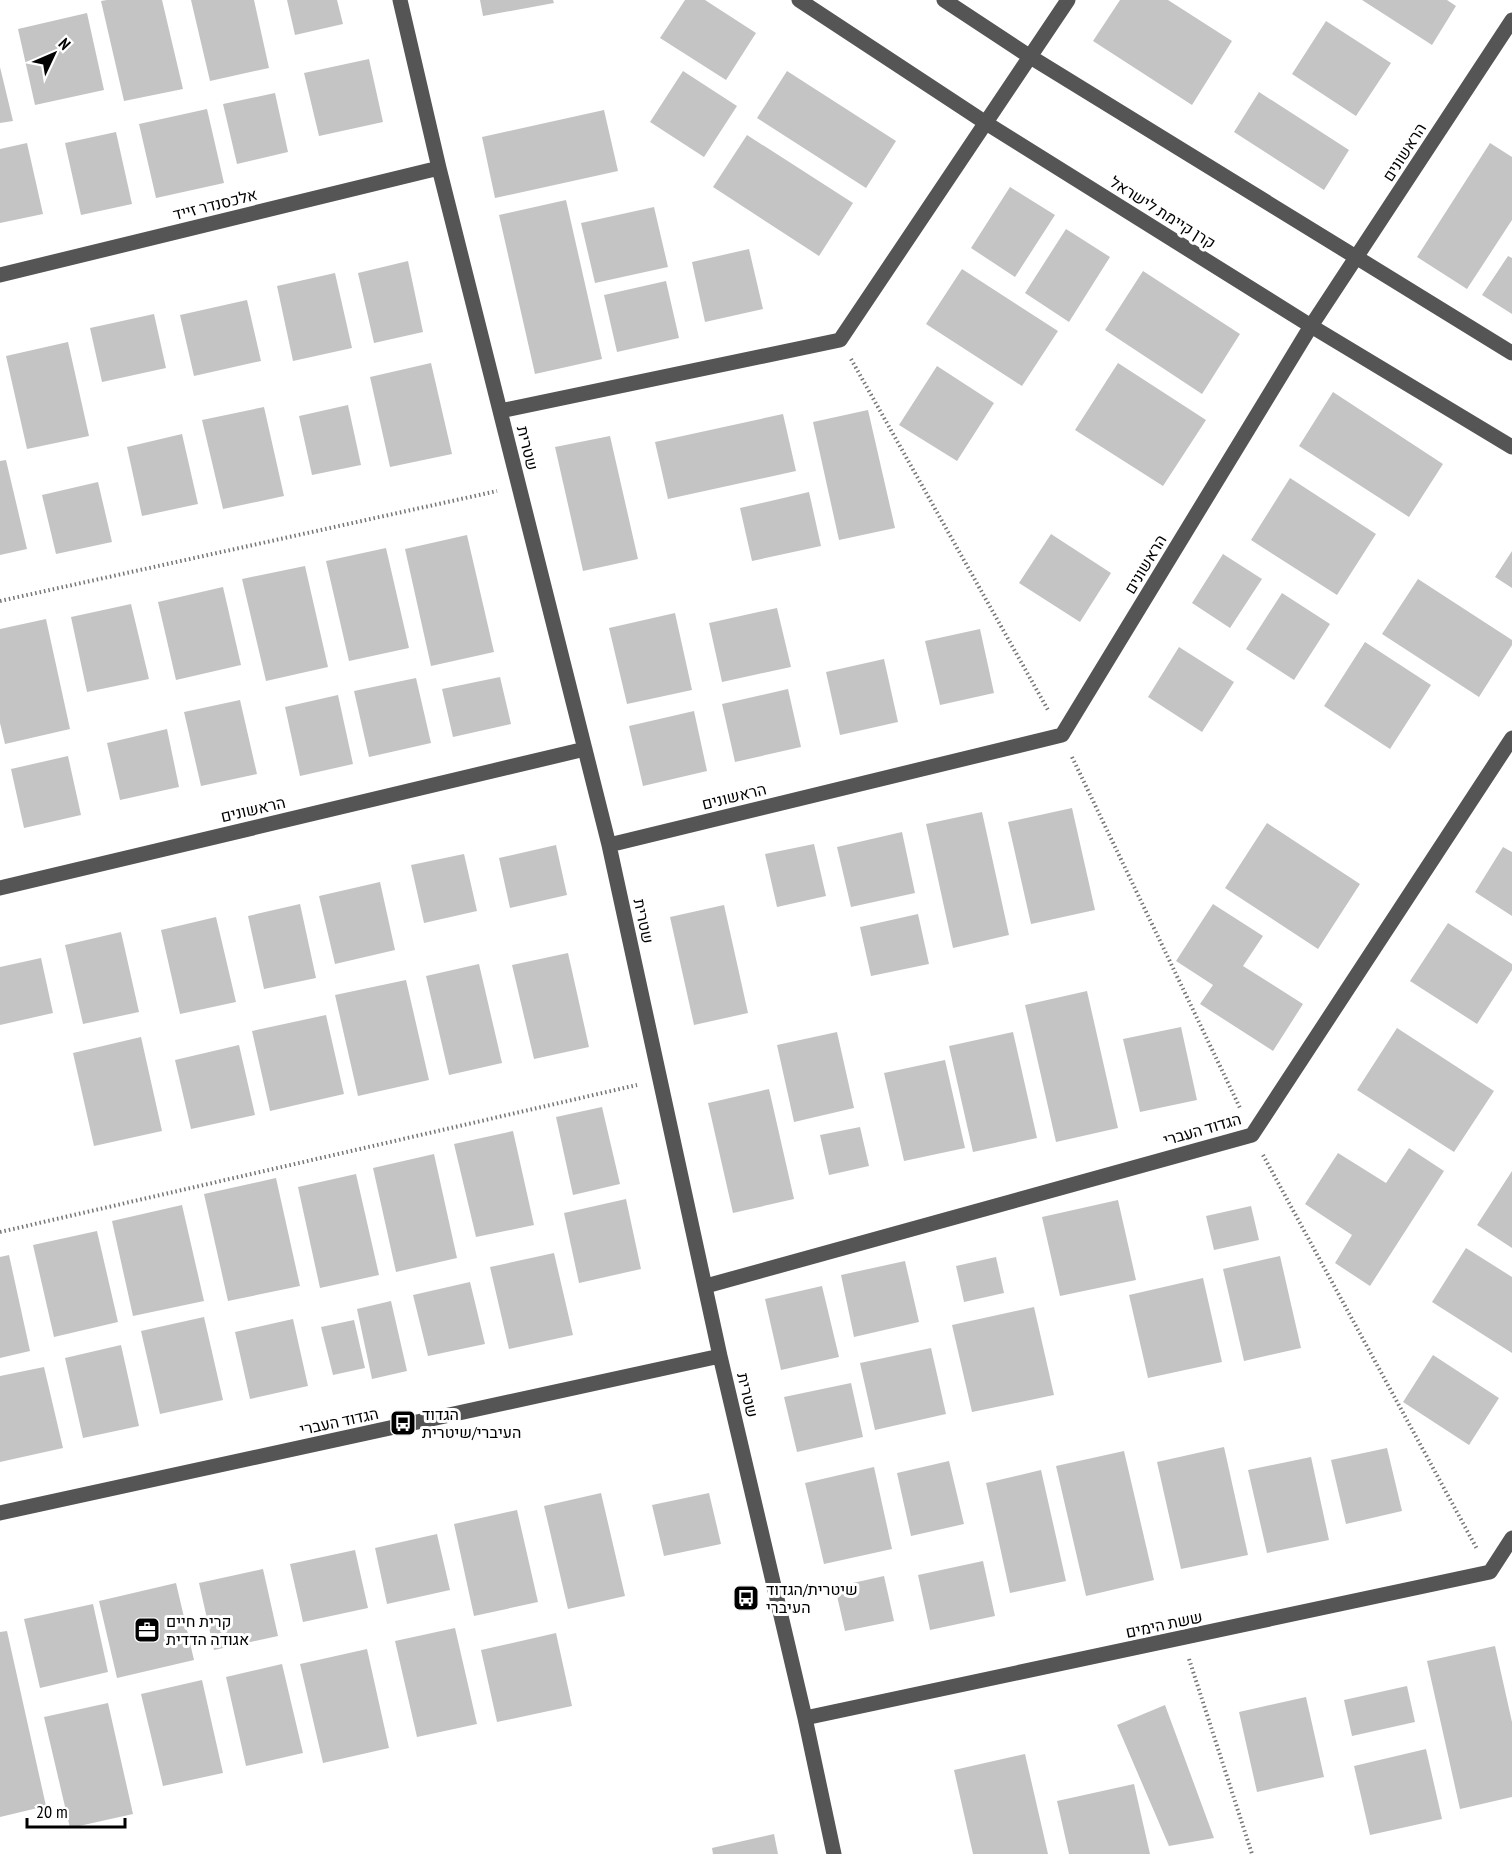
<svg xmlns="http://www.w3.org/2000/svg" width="1512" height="1854" font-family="'PT Sans Narrow',Heebo,sans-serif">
	<rect width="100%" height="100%" fill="#fff"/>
	<path fill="#c4c4c4" d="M107,0H162L183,89L124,101L101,1Z
		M191,0H254L269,68L210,81Z
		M287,0H337L343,24L295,35Z
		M480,0H553L554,3L483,16Z
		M685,0H705L756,33L726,80L660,38Z
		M1120,0H1168L1232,41L1192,105L1093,41Z
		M1362,0H1447L1456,6L1432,45Z
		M87,13L104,90L35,105L18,29Z
		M1326,21L1391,63L1356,116L1292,74Z
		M369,59L383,122L319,136L304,73Z
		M0,67L13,121L0,123Z
		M683,71L737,106L704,157L650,122Z
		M787,71L896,141L866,188L757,118Z
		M1259,92L1349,150L1324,190L1234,132Z
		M275,93L288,152L237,164L223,104Z
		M207,109L224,183L156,198L139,124Z
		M604,110L618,171L495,198L482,137Z
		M116,132L132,204L81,215L65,143Z
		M747,135L853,203L819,256L713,187Z
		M27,143L43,214L0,223V149Z
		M1490,143L1512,157V220L1467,289L1417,257Z
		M1010,187L1055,215L1015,277L971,248Z
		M566,200L602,359L535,374L499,215Z
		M654,207L668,267L595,283L581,223Z
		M1066,229L1110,257L1069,322L1025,293Z
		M749,249L763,309L705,322L692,262Z
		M1508,256L1512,258V314L1482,295Z
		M408,261L423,332L374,343L358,273Z
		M962,269L1058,331L1022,386L926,324Z
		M1143,271L1240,334L1202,394L1105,330Z
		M335,273L352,348L293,361L277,286Z
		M666,281L679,338L617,352L604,295Z
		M247,300L261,361L194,376L180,315Z
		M154,314L166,368L102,382L90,328Z
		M68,342L89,436L27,449L6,356Z
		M431,363L452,454L390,467L370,377Z
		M1118,363L1206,420L1163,486L1075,430Z
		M937,366L994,403L957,461L899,425Z
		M1333,392L1443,464L1409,517L1299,446Z
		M348,405L361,465L312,475L299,416Z
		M264,407L284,496L223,509L202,420Z
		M868,410L895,528L839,540L813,422Z
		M783,414L796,471L668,499L655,442Z
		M182,434L198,504L142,516L127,447Z
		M610,436L638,559L583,571L555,447Z
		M6,460L27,549L0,555V461Z
		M1290,478L1376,534L1337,595L1251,540Z
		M98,482L112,542L56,554L42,495Z
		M809,492L821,546L752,561L740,508Z
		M1051,534L1111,573L1080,622L1019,583Z
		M467,535L494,652L431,666L405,549Z
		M386,548L409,648L349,661L326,561Z
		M1512,551V588L1495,577Z
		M1223,554L1262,579L1230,628L1192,603Z
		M305,566L328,667L266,681L242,579Z
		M1418,579L1512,640V645L1479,697L1382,634Z
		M223,587L241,665L176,680L158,602Z
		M1282,593L1330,624L1294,680L1246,649Z
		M131,604L149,679L87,692L71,617Z
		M777,608L791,667L722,682L709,623Z
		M675,613L692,690L627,704L609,628Z
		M46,619L70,729L5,744L0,723V629Z
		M980,629L994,693L940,705L925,641Z
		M1365,642L1431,685L1390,749L1324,706Z
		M1179,647L1234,682L1202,732L1148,697Z
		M884,659L898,722L840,735L826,672Z
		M500,677L511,724L453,737L442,689Z
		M416,678L431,743L369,757L354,691Z
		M788,689L801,747L735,762L722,704Z
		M338,695L353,764L300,776L285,707Z
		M240,700L257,774L201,786L184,712Z
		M694,711L707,771L643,786L629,726Z
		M167,729L179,787L120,800L107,743Z
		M68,756L81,815L24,828L11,769Z
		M1072,808L1095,910L1031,924L1008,822Z
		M982,812L1009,935L953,948L926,824Z
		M1267,823L1360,884L1318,949L1225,888Z
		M902,832L915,893L851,907L837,847Z
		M814,844L826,896L777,907L765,854Z
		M556,845L567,895L510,908L499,858Z
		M1503,847L1512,852V916L1475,892Z
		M464,854L477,911L424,923L411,865Z
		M380,882L395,950L335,964L319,896Z
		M300,904L316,978L264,989L248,916Z
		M1213,904L1263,936L1243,966L1303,1004L1273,1051L1200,1004L1213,985L1176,961Z
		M724,905L748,1013L694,1025L670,917Z
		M918,914L929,964L871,976L860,927Z
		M216,917L236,1002L180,1014L161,930Z
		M1448,923L1512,964V970L1477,1024L1410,981Z
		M121,932L139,1012L83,1024L65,945Z
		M568,953L589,1047L534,1059L512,965Z
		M41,958L53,1013L0,1025V967Z
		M479,964L502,1063L449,1075L426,976Z
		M406,980L429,1080L358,1096L335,995Z
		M1087,991L1118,1128L1056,1142L1025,1005Z
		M326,1015L344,1094L270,1111L252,1031Z
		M1181,1027L1197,1100L1140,1112L1123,1039Z
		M1397,1028L1494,1091L1454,1152L1357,1090Z
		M837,1032L854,1108L794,1122L777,1045Z
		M1013,1032L1037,1138L973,1152L949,1046Z
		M141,1037L162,1131L94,1146L73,1053Z
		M239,1045L255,1115L191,1129L175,1060Z
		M945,1060L965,1148L904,1161L884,1073Z
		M769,1089L794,1199L733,1213L708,1103Z
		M602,1107L620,1184L573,1195L556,1117Z
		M860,1127L869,1166L829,1175L820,1135Z
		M513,1131L534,1225L476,1237L454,1144Z
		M1409,1148L1444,1171L1370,1286L1335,1263L1352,1235L1305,1204L1338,1153L1386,1183Z
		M434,1154L457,1258L396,1272L373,1168Z
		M1512,1171V1248L1477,1225Z
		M356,1174L379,1275L320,1288L298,1187Z
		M276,1178L300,1286L228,1301L204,1194Z
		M626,1199L641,1269L579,1283L564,1213Z
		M1118,1200L1136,1280L1060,1296L1042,1217Z
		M182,1205L204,1301L133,1316L112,1221Z
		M1251,1206L1259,1240L1214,1250L1206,1216Z
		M97,1231L118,1322L54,1337L33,1245Z
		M1466,1248L1512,1277V1353L1432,1302Z
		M554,1253L573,1335L509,1349L490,1267Z
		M9,1255L30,1351L0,1358V1257Z
		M1280,1256L1301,1348L1244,1361L1223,1269Z
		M996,1257L1004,1293L964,1302L956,1266Z
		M905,1261L919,1322L854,1337L841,1275Z
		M1203,1278L1222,1362L1148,1378L1129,1295Z
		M470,1282L485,1344L428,1356L413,1295Z
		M822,1286L839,1357L781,1370L765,1299Z
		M391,1301L407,1371L372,1379L357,1309Z
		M1034,1307L1054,1395L972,1412L952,1325Z
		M204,1317L223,1400L160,1414L141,1331Z
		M293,1319L308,1386L250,1399L235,1332Z
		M354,1320L365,1368L333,1375L321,1327Z
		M121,1345L139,1426L83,1438L65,1358Z
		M931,1348L946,1414L875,1430L860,1363Z
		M1433,1355L1499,1398L1469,1445L1403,1402Z
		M44,1367L63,1448L0,1462V1376Z
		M851,1383L863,1437L797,1452L784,1397Z
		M1224,1447L1248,1555L1181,1569L1157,1462Z
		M1387,1448L1402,1511L1346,1524L1331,1460Z
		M1124,1451L1154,1580L1086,1596L1056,1466Z
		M1311,1457L1329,1540L1267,1553L1248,1470Z
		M949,1461L964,1524L911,1536L897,1473Z
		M874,1467L892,1549L824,1564L805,1483Z
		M1041,1470L1066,1581L1010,1593L986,1483Z
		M601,1493L625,1596L568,1609L544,1506Z
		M709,1493L721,1544L664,1556L652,1505Z
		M517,1510L538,1602L474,1616L454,1524Z
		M437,1534L450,1590L387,1604L375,1548Z
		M355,1550L368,1608L303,1622L290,1564Z
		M983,1561L995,1616L930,1630L918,1575Z
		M263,1569L278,1636L214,1650L199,1583Z
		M884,1576L894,1621L845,1631L835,1587Z
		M176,1583L194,1660L117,1678L99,1601Z
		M93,1604L108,1672L40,1688L24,1619Z
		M455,1628L477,1724L417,1737L395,1641Z
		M7,1631L46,1806L0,1817V1632Z
		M556,1633L572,1706L497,1722L481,1650Z
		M1495,1646L1512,1722V1797L1460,1809L1427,1661Z
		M367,1649L389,1748L323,1763L300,1664Z
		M282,1664L303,1753L246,1766L226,1677Z
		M202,1680L223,1773L163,1786L141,1694Z
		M1407,1686L1415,1722L1352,1736L1344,1700Z
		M1306,1697L1324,1777L1257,1792L1239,1712Z
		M108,1703L133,1814L70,1828L44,1717Z
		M1165,1705L1214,1838L1169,1846L1117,1725Z
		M1426,1749L1442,1819L1370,1835L1354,1766Z
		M1025,1754L1048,1854H973L954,1770Z
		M1134,1784L1150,1854H1069L1057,1801Z
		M774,1834L778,1854H713L712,1848Z"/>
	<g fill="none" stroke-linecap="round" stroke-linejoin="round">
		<path stroke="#777" stroke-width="4" stroke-dasharray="1.5 3" stroke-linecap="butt" d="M851,359L1048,710
			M0,601L497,491
			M1072,757L1241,1110
			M1263,1155L1477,1549
			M0,1232L637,1085
			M1189,1659L1252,1854"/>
		<path stroke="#555" stroke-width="15" d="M400,0L439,168L609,845L720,1356L805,1718L834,1854
			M799,0L986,123L1311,326L1512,447
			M944,0L1029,56L1512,353
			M0,275L439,168
			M500,411L840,340L1068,0
			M609,845L1062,735L1311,326L1512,20
			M0,888L585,749
			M706,1286L1252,1135L1512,738
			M0,1513L720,1356
			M805,1718L1490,1572L1512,1538"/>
	</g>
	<defs>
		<g id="bus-square" transform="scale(1.35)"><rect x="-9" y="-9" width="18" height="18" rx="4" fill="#000" stroke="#fff"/><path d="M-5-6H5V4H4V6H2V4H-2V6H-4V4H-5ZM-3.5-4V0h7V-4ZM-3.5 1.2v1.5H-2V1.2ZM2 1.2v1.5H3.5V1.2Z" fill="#fff"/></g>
		<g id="office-square" transform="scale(1.35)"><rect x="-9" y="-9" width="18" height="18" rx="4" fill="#000" stroke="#fff"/><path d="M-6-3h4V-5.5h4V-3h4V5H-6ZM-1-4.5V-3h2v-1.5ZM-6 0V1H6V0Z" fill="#fff"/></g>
	</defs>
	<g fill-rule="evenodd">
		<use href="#bus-square" x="403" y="1423"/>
		<use href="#bus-square" x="746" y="1598"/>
		<use href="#office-square" x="147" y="1630"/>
	</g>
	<g text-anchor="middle" stroke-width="6" stroke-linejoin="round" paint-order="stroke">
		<g font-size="16" fill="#000" stroke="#fff">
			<text transform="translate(1404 152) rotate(-57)" y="6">הראשונים</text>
			<text transform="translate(215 204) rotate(-14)" y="6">אלכסנדר זייד</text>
			<text transform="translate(1163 212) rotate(32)" y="6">קרן קיימת לישראל</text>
			<text transform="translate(528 448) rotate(76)" y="6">שטרית</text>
			<text transform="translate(1145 564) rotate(-59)" y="6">הראשונים</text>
			<text transform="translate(734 796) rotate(-14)" y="6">הראשונים</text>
			<text transform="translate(253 809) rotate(-13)" y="6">הראשונים</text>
			<text transform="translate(644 921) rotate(78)" y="6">שטרית</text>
			<text transform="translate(1202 1129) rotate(-16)" y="6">הגדוד העברי</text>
			<text transform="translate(748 1395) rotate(77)" y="6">שטרית</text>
			<text transform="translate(339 1421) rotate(-12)" y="6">הגדוד העברי</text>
			<text transform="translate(1164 1624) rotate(-12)" y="6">ששת הימים</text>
		</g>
		<g font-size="16" fill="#000" stroke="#fff" text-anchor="start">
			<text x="422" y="1420">הגדוד<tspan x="422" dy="18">העיברי/שיטרית</tspan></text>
			<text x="766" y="1595">שיטרית/הגדוד<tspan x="766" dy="18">העיברי</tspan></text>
			<text x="166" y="1627">קרית חיים<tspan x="166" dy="18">אגודה הדדית</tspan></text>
		</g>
	</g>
	<g transform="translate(54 54) rotate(46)" stroke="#ffffff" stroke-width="4.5" paint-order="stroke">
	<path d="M0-4.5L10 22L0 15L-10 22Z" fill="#000000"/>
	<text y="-9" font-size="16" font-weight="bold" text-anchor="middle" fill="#000000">N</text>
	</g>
	<path d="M27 1818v9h98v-9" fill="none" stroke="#000000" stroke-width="3"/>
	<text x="36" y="1818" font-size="18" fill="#000000" stroke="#ffffff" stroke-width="4.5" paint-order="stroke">20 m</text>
</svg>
